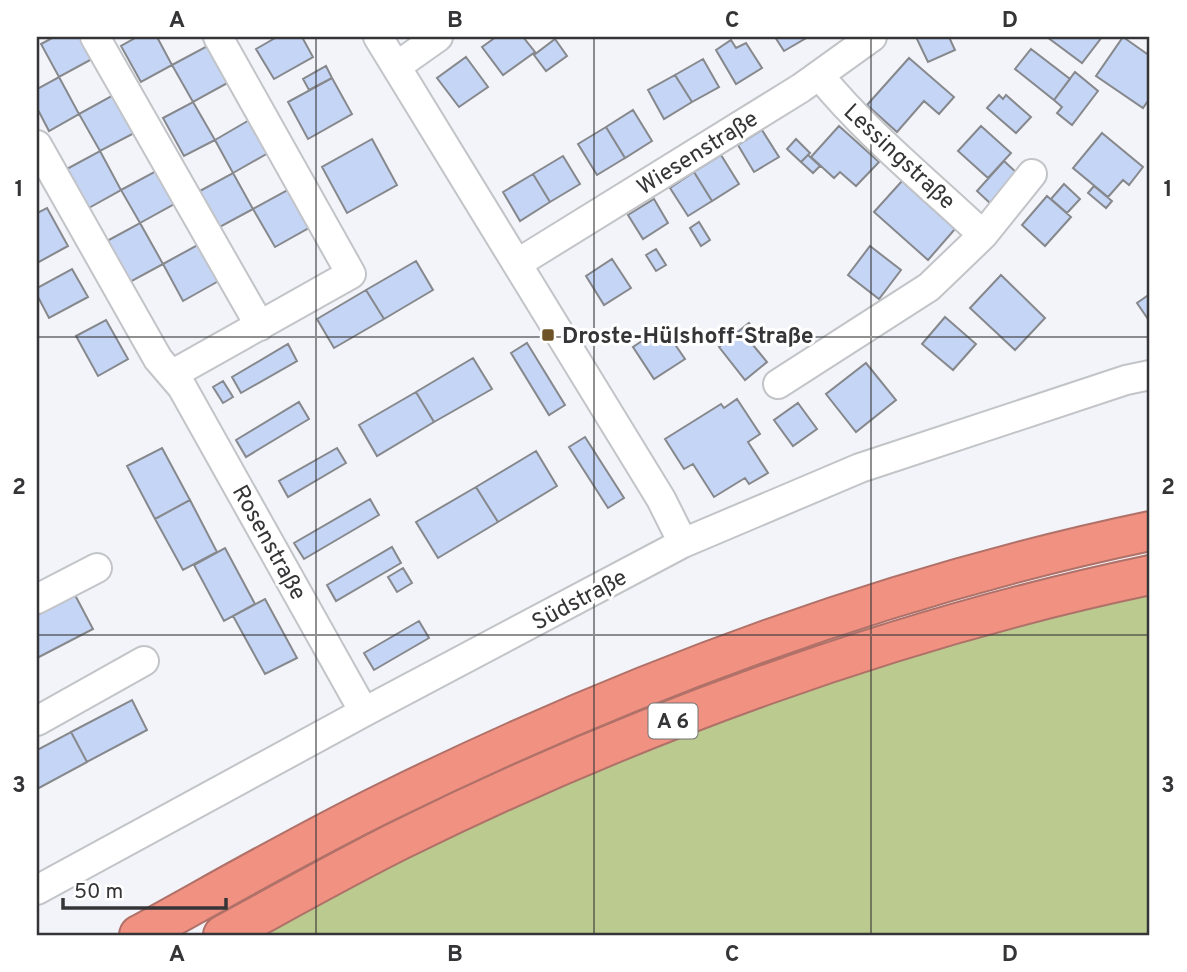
<svg xmlns="http://www.w3.org/2000/svg" width="1187" height="972" font-family="Overpass,sans-serif">
	<rect width="100%" height="100%" fill="#f2f4f9"/>
	<path fill="#bbcb8f" d="M1150,584V935H249L278,918L680,728L889,654Z"/>
	<path fill="#c5d5f6" stroke="#86888c" stroke-width="2" d="M54,37H80L92,59L59,77L41,44Z
		M137,37H157L172,65L141,82L121,46Z
		M277,37H302L313,57L274,79L256,49Z
		M496,37H523L535,52L503,75L482,47Z
		M775,37H808L784,51Z
		M916,37H949L955,50L928,62Z
		M1047,37H1102L1082,63Z
		M1123,37L1150,56V98L1143,108L1096,76Z
		M555,39L567,56L546,71L534,55Z
		M731,40L736,48L746,43L762,68L736,84L716,50Z
		M211,44L231,81L193,102L172,65Z
		M1031,49L1070,79L1054,100L1015,69Z
		M466,57L488,87L459,107L437,78Z
		M909,58L954,97L939,114L924,101L897,132L867,105Z
		M703,59L719,87L692,102L675,75Z
		M326,66L332,78L309,90L303,79Z
		M1075,72L1098,91L1072,125L1057,113L1062,107L1054,100Z
		M675,75L692,102L664,119L648,90Z
		M59,77L79,114L49,131L37,108V89Z
		M332,78L352,114L308,139L288,102Z
		M117,93L138,131L100,151L79,114Z
		M999,95L1003,99L1006,95L1031,117L1016,133L987,108Z
		M193,102L215,140L184,156L163,118Z
		M633,110L652,141L625,158L606,127Z
		M251,119L270,152L233,173L215,140Z
		M839,126L879,162L856,186L840,172L834,178L811,157Z
		M981,126L1011,153L988,178L958,151Z
		M606,127L625,158L597,175L578,144Z
		M762,130L779,157L754,172L738,145Z
		M1102,133L1143,167L1129,185L1123,180L1108,197L1073,168Z
		M372,139L397,185L347,213L322,167Z
		M796,139L810,153L801,162L787,149Z
		M100,151L121,190L87,209L65,170Z
		M721,155L739,184L712,201L694,172Z
		M808,155L820,166L813,173L801,162Z
		M563,156L580,184L550,202L533,174Z
		M1004,161L1018,174L991,204L977,191Z
		M158,170L176,203L140,223L121,190Z
		M694,172L712,201L688,216L670,188Z
		M233,173L253,209L218,228L198,192Z
		M533,174L550,202L520,221L503,192Z
		M902,181L955,229L928,260L874,212Z
		M1064,184L1080,199L1067,213L1051,199Z
		M1094,186L1112,201L1106,208L1088,193Z
		M293,187L314,225L275,247L253,209Z
		M1047,196L1071,217L1045,246L1022,225Z
		M654,199L668,223L643,239L628,215Z
		M47,208L68,246L37,263V213Z
		M699,222L710,240L701,246L690,228Z
		M140,223L163,264L130,282L107,241Z
		M203,242L224,278L183,301L163,264Z
		M870,246L901,270L879,299L848,275Z
		M656,249L666,265L656,271L646,255Z
		M612,259L631,288L604,305L586,276Z
		M416,261L433,290L384,319L366,290Z
		M72,269L88,297L49,318L37,295V288Z
		M1001,275L1045,318L1015,350L970,308Z
		M366,290L384,319L334,348L317,319Z
		M1150,294V322L1137,303Z
		M945,317L976,344L953,370L922,344Z
		M106,320L128,359L98,376L76,336Z
		M749,323L761,338L753,345L767,362L745,380L719,347Z
		M663,327L685,359L654,379L633,347Z
		M527,343L565,405L549,415L511,353Z
		M288,344L297,361L241,393L232,377Z
		M473,358L492,389L434,422L416,392Z
		M866,363L896,400L856,432L826,394Z
		M223,381L233,397L223,403L213,387Z
		M416,392L434,422L377,456L359,425Z
		M737,399L760,434L748,442L768,473L749,484L745,478L714,497L693,464L684,469L665,439L721,404L724,408Z
		M299,402L309,419L246,457L236,440Z
		M798,403L817,429L793,446L774,420Z
		M585,437L624,498L608,508L569,447Z
		M162,448L190,500L155,519L127,466Z
		M337,448L346,463L288,497L279,481Z
		M536,451L557,486L498,522L476,487Z
		M476,487L498,522L438,558L416,522Z
		M370,499L379,515L304,559L294,543Z
		M190,500L217,552L183,570L155,519Z
		M392,547L401,563L336,601L327,585Z
		M225,548L255,604L224,621L194,565Z
		M403,568L412,583L397,592L388,577Z
		M75,595L93,629L37,658V615Z
		M265,599L297,658L265,674L233,616Z
		M419,621L429,638L374,670L364,653Z
		M132,700L147,730L87,762L71,732Z
		M71,732L87,762L37,789V750Z"/>
	<g fill="none" stroke-linecap="round" stroke-linejoin="round">
		<g stroke="#c2c4c8" stroke-width="32">
			<path id="minor" d="M95,37L260,326
				M378,37L661,499L683,543
				M397,66L438,37
				M819,75C867,134 928,183 983,235L1032,174
				M37,145L158,359L182,387L364,712
				M518,263L801,88L872,37
				M173,374L351,274L218,37
				M778,384L929,287L983,235
				M37,599L97,568
				M37,721L144,661
				M37,890L364,712L683,543L860,468L1126,380L1150,375"/>
		</g>
		<g stroke="#af7168" stroke-width="42">
			<path id="highway" d="M139,935C221,890 302,843 386,802C626,684 887,586 1150,531
				M223,935C282,903 340,870 400,840C632,725 897,628 1150,575"/>
		</g>
		<use href="#minor" stroke="#fff" stroke-width="28"/>
		<use href="#highway" stroke="#f19182" stroke-width="38"/>
	</g>
	<path fill="none" stroke="#353537" stroke-width="2" stroke-opacity="0.55" d="M316,37V935M594,37V935M871,37V935M37,337H1150M37,635H1150"/>
	<rect fill="#6d5325" stroke="#fff" stroke-width="2.5" x="541" y="328" width="14" height="14" rx="3.5"/>
	<g text-anchor="middle" stroke-width="6" stroke-linejoin="round" paint-order="stroke">
		<rect fill="#fff" stroke="#727273" stroke-width="2" x="648.5" y="703.5" width="49" height="35" rx="5"/>
		<g font-size="21" font-weight="bold" fill="#353537">
			<text x="673" y="728">A 6</text>
		</g>
		<g font-size="23" fill="#353537" stroke="#fff">
			<text transform="translate(697 152) rotate(-32)" y="8">Wiesenstraße</text>
			<text transform="translate(900 156) rotate(43)" y="8">Lessingstraße</text>
			<text transform="translate(270 542) rotate(61)" y="8">Rosenstraße</text>
			<text transform="translate(579 599) rotate(-28)" y="8">Südstraße</text>
		</g>
		<g font-size="23" font-weight="bold" fill="#353537" stroke="#fff" text-anchor="start">
			<text x="562" y="343">Droste-Hülshoff-Straße</text>
		</g>
	</g>
	<rect width="1187" height="972" fill="none" stroke="#ffffff" stroke-width="77"/>
	<path d="M63 898v10h163v-10" fill="none" stroke="#353537" stroke-width="3.5"/>
	<text x="74" y="898" font-size="21" fill="#353537" stroke="#ffffff" stroke-width="5" paint-order="stroke">50 m</text>
	<rect x="38" y="38" width="1110" height="896" fill="none" stroke="#353537" stroke-width="2.5"/>
	<g font-size="23" text-anchor="middle" font-weight="bold" fill="#353537">
		<text x="177" y="27">A</text>
		<text x="455" y="27">B</text>
		<text x="732" y="27">C</text>
		<text x="1010" y="27">D</text>
		<text x="19" y="196">1</text>
		<text x="1168" y="196">1</text>
		<text x="19" y="494">2</text>
		<text x="1168" y="494">2</text>
		<text x="19" y="792">3</text>
		<text x="1168" y="792">3</text>
		<text x="177" y="961">A</text>
		<text x="455" y="961">B</text>
		<text x="732" y="961">C</text>
		<text x="1010" y="961">D</text>
	</g>
</svg>
